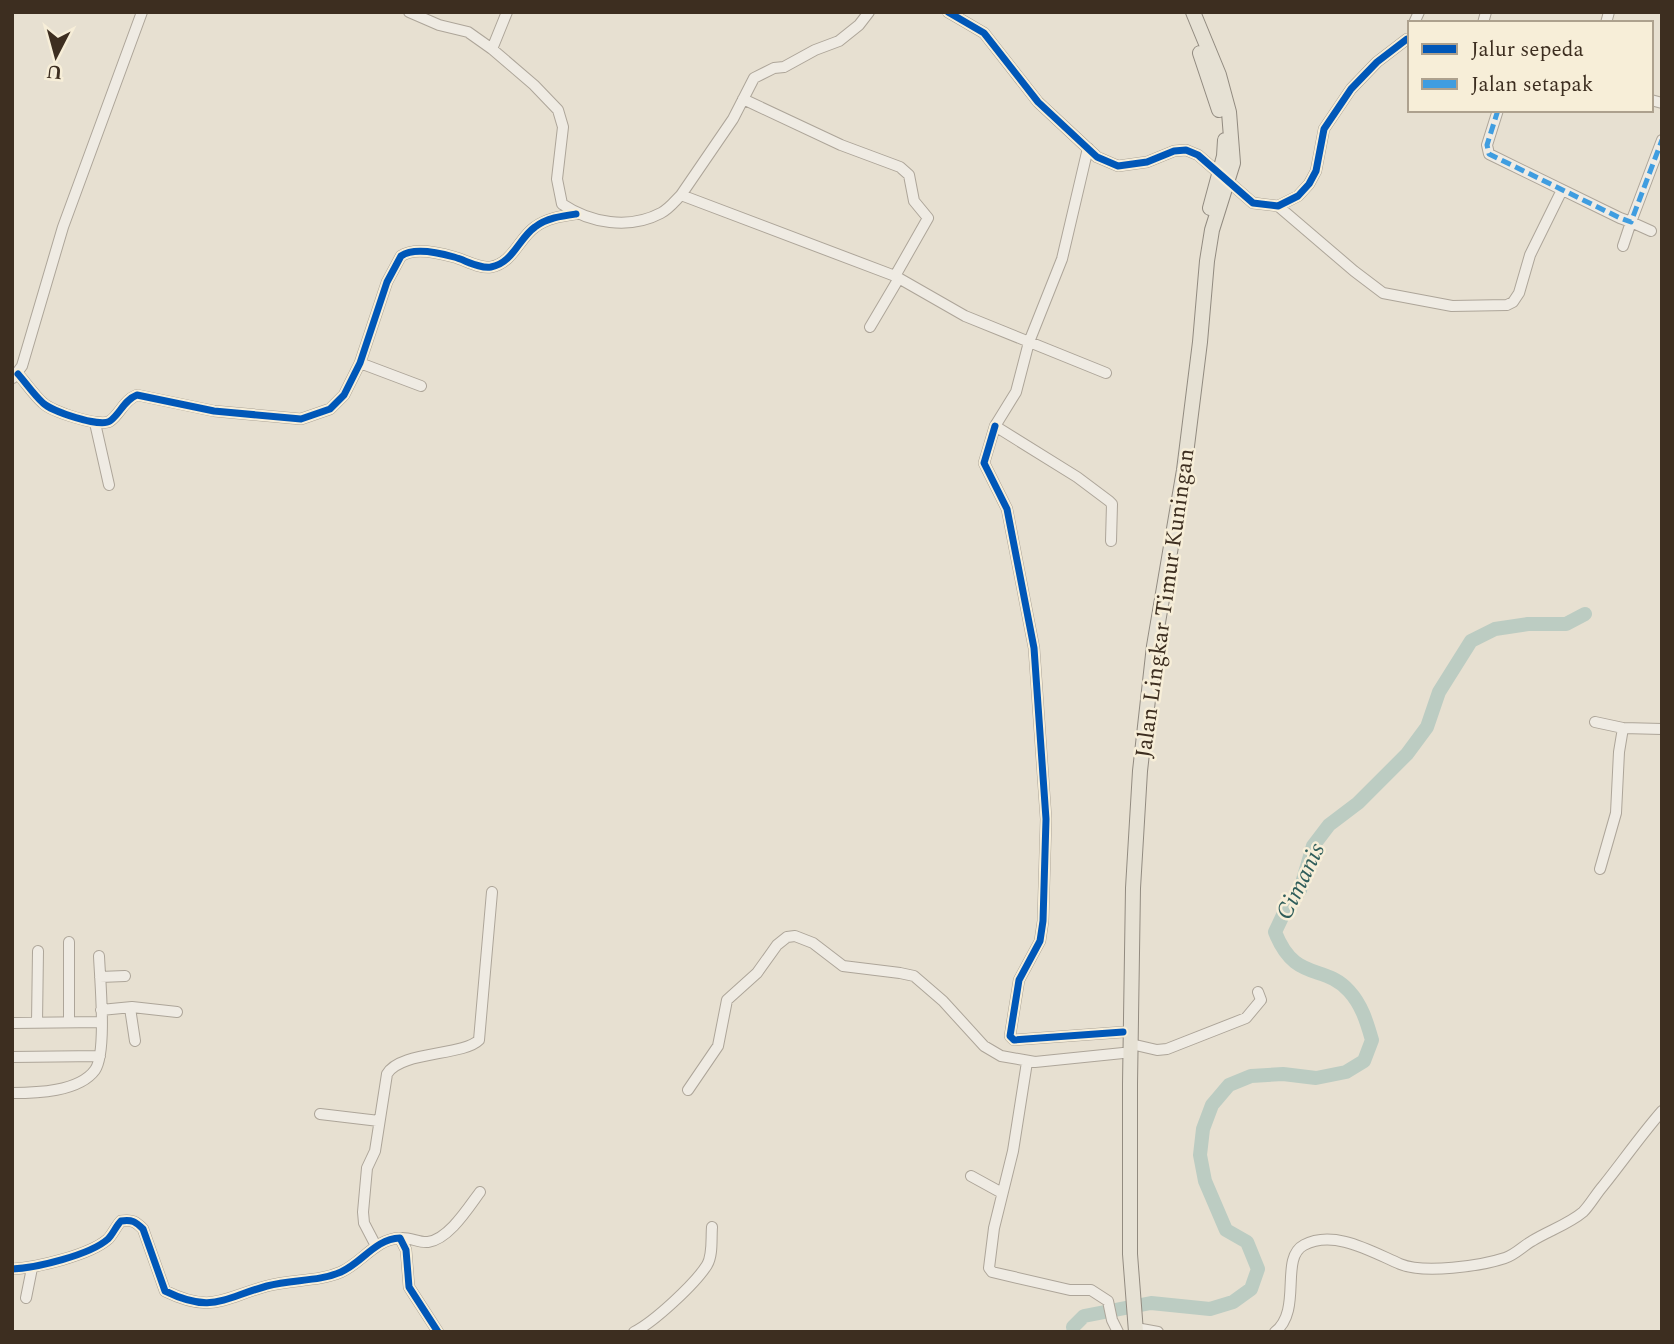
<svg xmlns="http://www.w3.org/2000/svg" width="1674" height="1344" font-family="Spectral,serif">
	<rect width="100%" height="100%" fill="#e7e0d1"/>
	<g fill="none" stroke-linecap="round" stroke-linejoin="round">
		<path stroke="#bcccc2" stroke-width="14" d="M1074,1332L1073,1327L1084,1316L1151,1303L1210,1309L1233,1302L1251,1289L1258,1269L1247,1242L1226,1230L1205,1181L1200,1155L1203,1129L1212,1105L1229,1085L1251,1076L1283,1074L1316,1078L1346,1072L1364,1061L1372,1040C1367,1023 1362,1005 1349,991C1324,963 1295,983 1275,932L1284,913L1300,890L1313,846L1329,825L1358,803L1407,754L1427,727L1439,692L1471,641L1495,629L1528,624H1566L1585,614"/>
		<g stroke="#ada599" stroke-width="12">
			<path id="minor" d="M409,12L439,25L468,32L492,49L534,85L558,110L563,127L557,179L562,204C590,223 629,230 661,213C669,209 675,201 681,195L733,119L754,78L774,68L784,67L815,50L839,41L859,25L869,12
				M948,12L984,33L1038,102L1097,157L1118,166L1147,162L1174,151L1186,150L1198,155L1253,203L1278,206L1298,196L1309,184L1316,171L1324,129L1351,89L1377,62L1407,39L1410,40
				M1414,23L1419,12
				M1483,23L1486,12
				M1606,23L1609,12
				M492,49L507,12
				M743,99L841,145L900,167L909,175L914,201L928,218L895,276
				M1651,100L1662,103
				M1498,110L1487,145L1489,154L1620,218L1631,222L1662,140
				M1088,148L1062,259L1029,342L1016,392L995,426L1077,477L1109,501L1112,504L1111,541
				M681,195L895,276L965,316L1106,373
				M1278,206L1354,271L1383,293L1452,306L1507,305L1513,302L1519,293L1530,255L1562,190
				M1623,246L1631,222L1651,231
				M870,327L899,278
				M360,363L421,386
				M18,374C26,383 34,395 43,403C51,411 100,428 110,421C120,414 124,400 137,395L214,411L301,419L330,409L344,395L360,363L387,282L401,256C414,247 440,253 454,257C465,260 480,269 491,267C513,263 519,238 535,227C547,218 562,216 576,214
				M13,378L22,366L63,227L142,12
				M95,423L109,485
				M995,426L984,463L1007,509L1034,648L1046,819L1043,921L1040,941L1019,980L1010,1036L1014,1040L1123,1032
				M1595,722L1623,728L1662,729
				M1600,869L1616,813L1619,752L1623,728
				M100,977L125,976
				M130,1008L135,1041
				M101,1010L132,1007L177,1012
				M69,1022V942
				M12,1023L101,1022
				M37,1023L38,951
				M1131,1044L1157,1050L1167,1049L1246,1018L1261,1000L1258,992
				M12,1057L100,1056
				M1027,1062L1013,1151L994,1228L989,1268L992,1272L1070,1290H1091L1108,1301L1112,1320L1118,1332
				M688,1090L718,1046L727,1000L757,973L777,945L787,937L795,936L813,943L843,966L900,973L914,976L943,1001L984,1046L1001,1056L1035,1062L1123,1053
				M12,1093C36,1093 79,1092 95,1070C107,1053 100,980 99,956
				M320,1114L379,1121
				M971,1176L1002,1193
				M400,1238C410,1237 419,1243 428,1242C449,1239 468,1208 480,1192
				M376,1246L364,1223L363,1212L367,1168L375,1151L387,1074C400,1051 463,1056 479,1040L492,892
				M12,1269C36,1268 90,1255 108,1239C113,1234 116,1226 121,1221C132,1219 136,1222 143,1229L165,1291C212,1314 223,1298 267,1286C292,1279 318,1282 341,1272C363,1262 375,1239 400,1238L406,1250L409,1287L438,1332
				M26,1298L32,1268
				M1136,1328L1158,1332
				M634,1332C654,1322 695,1284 707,1265C713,1255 711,1239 712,1227
				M1275,1332C1303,1310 1279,1258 1304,1245C1334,1229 1372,1252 1400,1264C1424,1274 1481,1266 1505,1258C1515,1255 1523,1246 1532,1241C1548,1231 1569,1224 1583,1212C1590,1205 1596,1194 1603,1186C1623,1161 1641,1135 1662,1111"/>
		</g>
		<g stroke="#928b80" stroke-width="16">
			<path id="major" d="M1200,53L1219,110
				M1210,208L1224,156L1225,140
				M1136,1332L1130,1254V1084L1133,888L1140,771L1154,646L1184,470L1200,342L1207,261L1212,230L1233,163L1229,112L1219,75L1193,12"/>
		</g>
		<use href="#minor" stroke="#efebe3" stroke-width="10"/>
		<use href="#major" stroke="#e6e1d4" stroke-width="14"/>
		<path stroke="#3f9de0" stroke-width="5" stroke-dasharray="10 5" stroke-linecap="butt" d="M1498,110L1487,145L1489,154L1620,218L1631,222L1662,140"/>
		<g stroke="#f7eed8" stroke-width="11">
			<path id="cycleway" d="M948,12L984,33L1038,102L1097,157L1118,166L1147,162L1174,151L1186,150L1198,155L1253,203L1278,206L1298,196L1309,184L1316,171L1324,129L1351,89L1377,62L1407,39L1410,40
				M18,374C26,383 34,395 43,403C51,411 100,428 110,421C120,414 124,400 137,395L214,411L301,419L330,409L344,395L360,363L387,282L401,256C414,247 440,253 454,257C465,260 480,269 491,267C513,263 519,238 535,227C547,218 562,216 576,214
				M995,426L984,463L1007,509L1034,648L1046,819L1043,921L1040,941L1019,980L1010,1036L1014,1040L1123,1032
				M12,1269C36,1268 90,1255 108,1239C113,1234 116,1226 121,1221C132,1219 136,1222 143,1229L165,1291C212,1314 223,1298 267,1286C292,1279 318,1282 341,1272C363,1262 375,1239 400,1238L406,1250L409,1287L438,1332"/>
		</g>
		<use href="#cycleway" stroke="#0057b8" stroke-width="7"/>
	</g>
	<g text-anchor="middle" stroke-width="5" stroke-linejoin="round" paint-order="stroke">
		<g font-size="23" fill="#3d2e20" stroke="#f7eed8">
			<text transform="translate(1164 603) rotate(-82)" y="8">Jalan Lingkar Timur Kuningan</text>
		</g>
		<g font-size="24" font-style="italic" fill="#2f5d5a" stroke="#f7eed8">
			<text transform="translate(1300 881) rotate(-64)" y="8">Cimanis</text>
		</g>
	</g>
	<rect width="1674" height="1344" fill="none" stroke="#3d2e20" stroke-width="28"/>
	<rect x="1408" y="21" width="245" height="91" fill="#f7eed8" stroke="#ada18e" stroke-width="2"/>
	<rect x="1422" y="44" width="35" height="10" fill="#0057b8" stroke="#ada18e" stroke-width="2"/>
	<text x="1471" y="56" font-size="21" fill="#3d2e20">Jalur sepeda</text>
	<rect x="1422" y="79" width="35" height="10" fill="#3f9de0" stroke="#ada18e" stroke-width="2"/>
	<text x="1471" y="91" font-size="21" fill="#3d2e20">Jalan setapak</text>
	<g transform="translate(56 56) rotate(186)" stroke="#f7eed8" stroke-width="5" paint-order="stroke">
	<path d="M0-5L12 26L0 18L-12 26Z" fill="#3d2e20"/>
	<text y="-10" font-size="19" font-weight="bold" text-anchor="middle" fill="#3d2e20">U</text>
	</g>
</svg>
